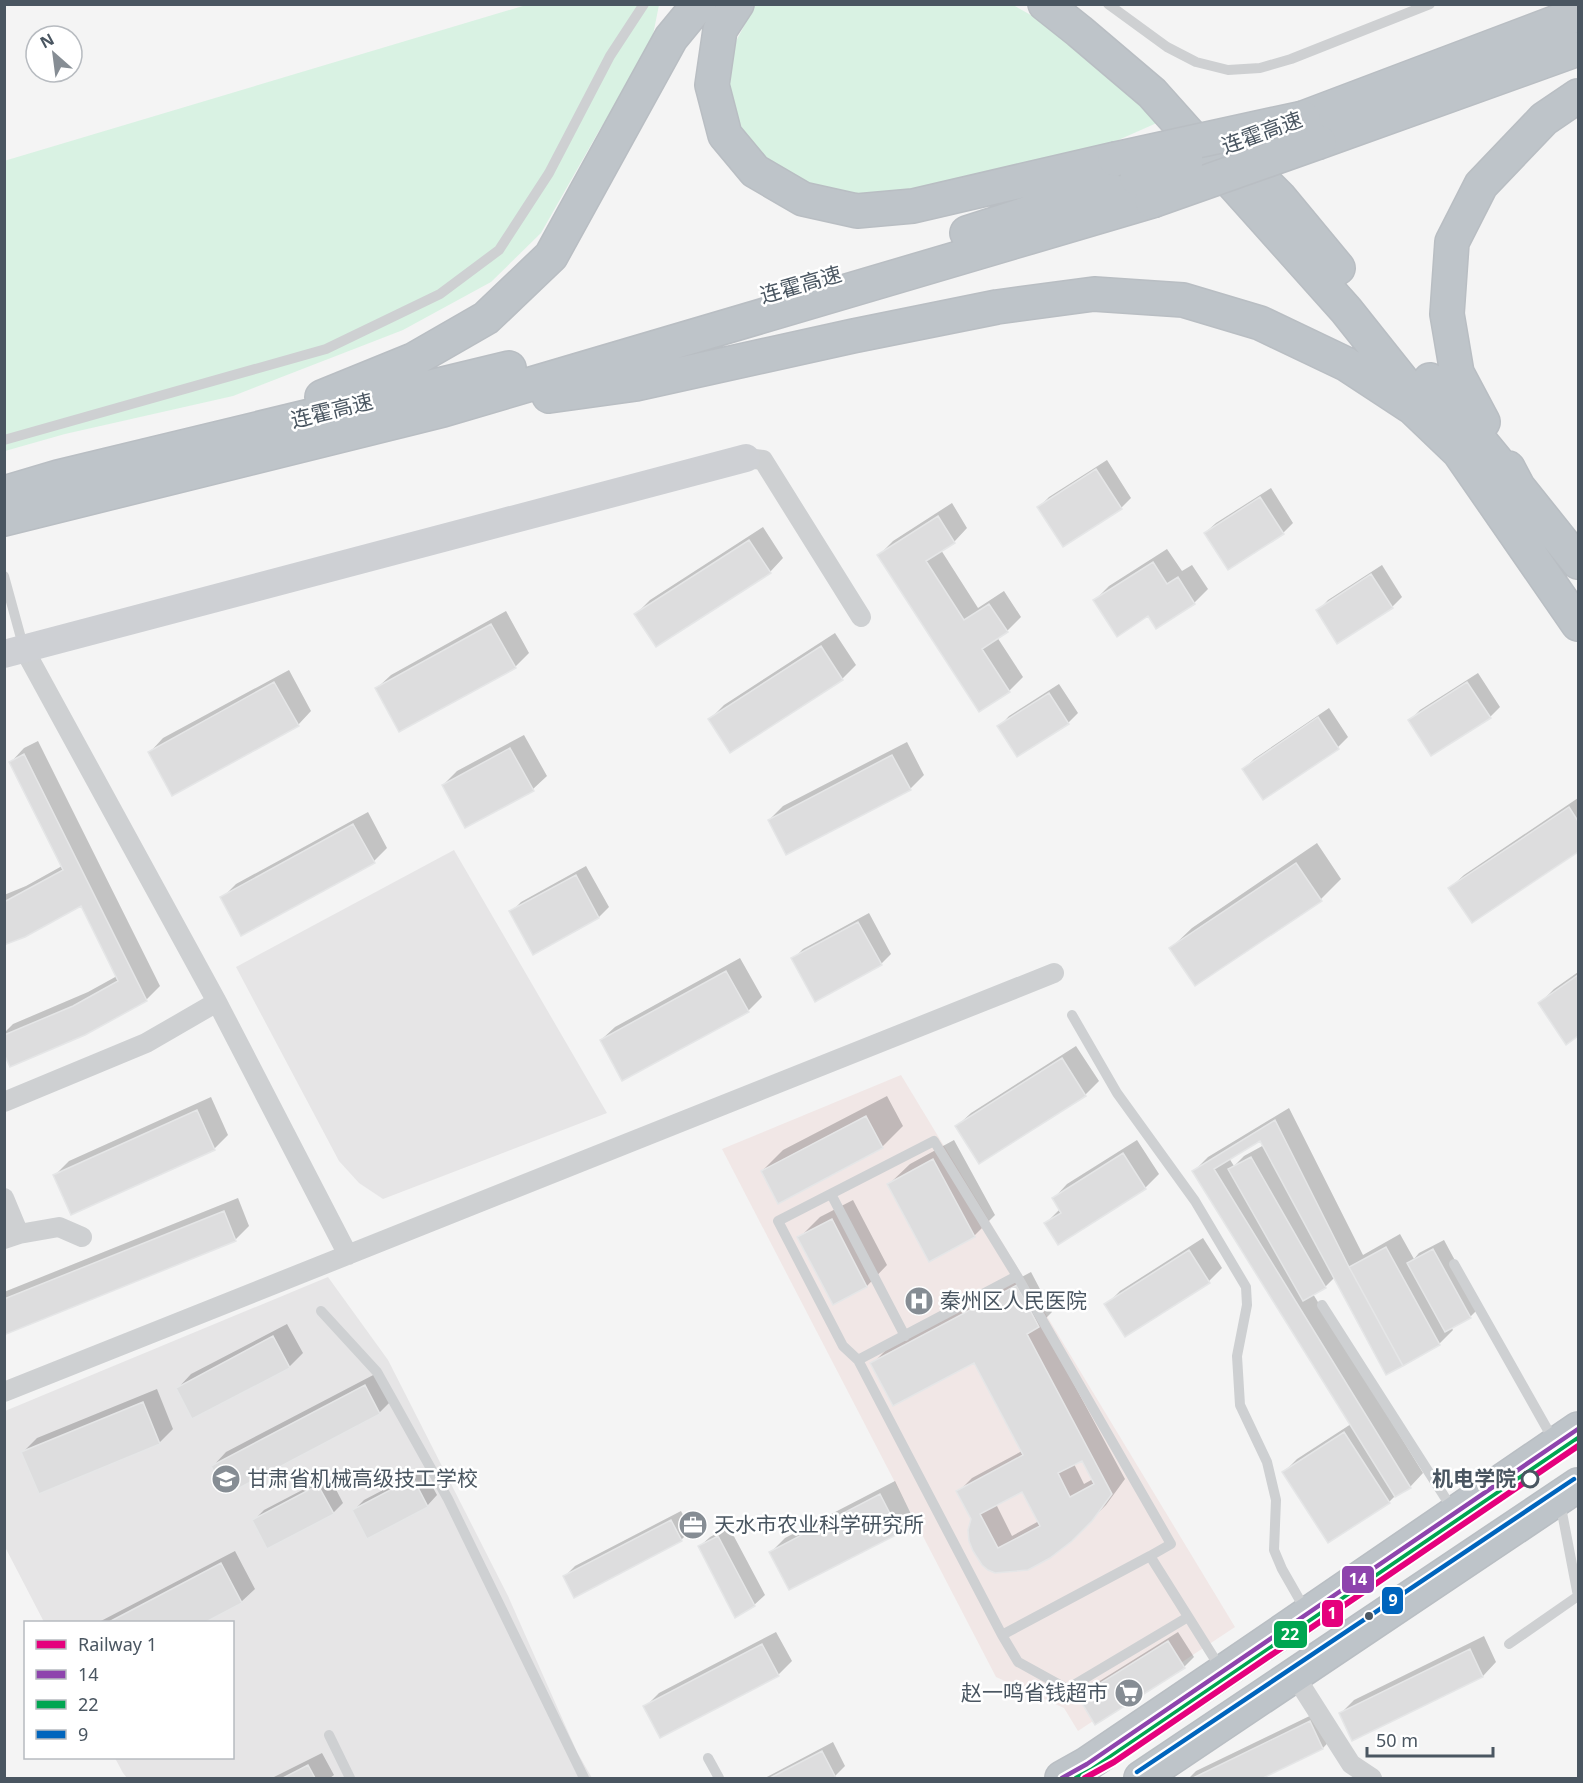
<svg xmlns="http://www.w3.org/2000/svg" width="1583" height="1783" font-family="'Noto Sans','Noto Sans SC',sans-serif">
	<rect width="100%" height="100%" fill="#f4f4f4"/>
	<path fill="#e6e5e6" d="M454,850L607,1113L383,1199L359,1183L339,1161L236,967Z
		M328,1277L388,1360L508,1596L577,1752L592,1778H127L123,1773L115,1758H232V1622H44L5,1547V1411Z"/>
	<path fill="#f1e7e6" d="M901,1075L1235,1627L1078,1731L1064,1708L996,1677L722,1149Z"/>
	<path fill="#d9f2e3" d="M526,5H659L649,55L600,129L541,233L491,282L403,330L233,396L65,434L5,451L4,161Z
		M755,5H1013L1047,24L1159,122L1107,145L909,196L849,200L807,189L770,166L743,132L729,91L733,47Z"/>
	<path fill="#0003" fill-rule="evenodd" d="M1107,460L1131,498L1121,508L1039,507L1049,497Z
		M1271,488L1293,523L1283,533L1228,568L1205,533L1216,523Z
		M952,503L967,528L954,542L941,550L978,608L1004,591L1021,617L1007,631L997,637L1023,677L1009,691L879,555L893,541Z
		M763,527L783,558L770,572L636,614L650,600Z
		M1167,549L1182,571L1192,565L1208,589L1194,603L1149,614L1095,600L1109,586Z
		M1382,565L1402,597L1392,607L1318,611L1328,600Z
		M506,611L529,653L515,667L377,688L391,675Z
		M835,633L856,665L842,679L731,751L710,719L724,705Z
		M289,670L311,711L298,725L150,752L163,738Z
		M1478,673L1500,707L1490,717L1410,720L1420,710Z
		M1059,684L1078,713L1068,723L999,727L1009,716Z
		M1329,708L1348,737L1338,747L1244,769L1254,759Z
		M524,735L547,776L533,789L443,785L457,771Z
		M38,741L160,986L146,1000L4,1051V1033L13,1024L88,992L117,976L81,904L4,944V895L26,886L62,866L11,762L24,748Z
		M907,742L924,775L910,789L769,820L783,806Z
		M1578,798V850L1473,921L1450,888L1464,875Z
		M368,812L387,848L374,861L222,898L236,884Z
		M1317,843L1341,879L1321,899L1171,948L1192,928Z
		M586,866L609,907L599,917L533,953L511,912L521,902Z
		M869,913L891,954L881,964L793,959L803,949Z
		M740,958L762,997L748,1011L601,1040L615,1027Z
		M1578,972V1035L1567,1043L1540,1003L1554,989Z
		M1076,1046L1099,1081L1085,1095L957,1126L971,1113Z
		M887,1096L903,1126L882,1147L762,1171L783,1150Z
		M211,1097L228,1135L214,1149L55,1175L69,1161Z
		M1289,1108L1363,1255L1400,1234L1414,1259L1419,1253L1444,1240L1480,1307L1470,1317L1451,1327L1453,1330L1439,1344L1335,1277L1325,1287L1313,1294L1423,1473L1410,1487L1395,1496L1389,1502L1284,1472L1297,1459L1351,1424L1194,1171L1208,1157ZM1261,1139L1264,1145L1244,1156L1234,1166L1229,1158Z
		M954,1140L995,1215L974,1236L889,1184L910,1164Z
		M1137,1140L1159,1174L1145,1188L1046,1223L1060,1209L1054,1198L1067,1184Z
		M238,1198L249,1226L235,1240L4,1333V1292Z
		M853,1200L887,1265L867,1286L834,1303L799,1238L820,1217Z
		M1203,1238L1222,1268L1209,1281L1106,1305L1120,1291Z
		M1031,1272L1052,1312L1041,1323L1125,1479L1106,1505L1071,1540L996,1571L973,1519L958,1492L972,1478L1022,1451L974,1361L872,1364L886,1350ZM1083,1459L1093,1479L1084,1484L1074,1464ZM1023,1490L1039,1521L1012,1536L996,1504Z
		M287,1324L303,1353L289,1367L178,1388L191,1374Z
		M379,1372L393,1399L379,1413L213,1466L226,1452Z
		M157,1389L173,1429L159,1443L23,1452L37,1438Z
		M423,1469L437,1495L427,1506L354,1510L364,1500Z
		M329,1476L343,1503L333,1513L254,1520L264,1510Z
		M895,1481L913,1518L899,1531L790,1588L771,1552L785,1538Z
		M681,1511L691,1530L681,1540L565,1576L575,1566Z
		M729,1527L765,1595L754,1605L699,1547L710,1537Z
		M235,1551L255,1589L241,1602L203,1622H99Z
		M776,1632L792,1661L778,1675L645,1707L659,1693Z
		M1178,1632L1194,1657L1184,1667L1079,1697L1090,1687Z
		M1484,1636L1496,1662L1483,1676L1353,1739L1340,1714L1354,1700Z
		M1324,1709L1336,1734L1323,1748L1260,1778H1189L1196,1771Z
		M833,1742L845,1766L835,1776L831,1778H765Z
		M322,1753L334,1775L330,1778H272Z"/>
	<path fill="#ddddde" stroke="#e5e6e7" stroke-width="1.5" fill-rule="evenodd" d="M1096,469L1122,509L1063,547L1037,507Z
		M1260,497L1284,534L1228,570L1204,533Z
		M938,516L955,543L926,561L964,620L989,604L1008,632L982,649L1010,692L979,712L877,555Z
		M749,540L771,573L656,647L634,614Z
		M1153,562L1167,584L1178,577L1195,604L1156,629L1148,616L1117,637L1093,600Z
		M1371,574L1393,608L1337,644L1316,610Z
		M491,624L516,668L399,732L375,688Z
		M821,646L843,680L730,753L708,719Z
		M274,682L299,726L172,796L148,752Z
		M1467,682L1491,718L1431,756L1408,720Z
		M1049,693L1069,724L1017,757L997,726Z
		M1318,717L1339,749L1263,800L1242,769Z
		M510,748L534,791L465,828L442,785Z
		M24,754L147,1001L85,1035L10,1067L4,1054V1035L73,1006L118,981L81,906L25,937L4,945V902L63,870L9,762Z
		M892,755L911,790L786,855L768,820Z
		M1569,807L1578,821V852L1472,923L1448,888Z
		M353,824L375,863L241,936L220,897Z
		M1296,863L1322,901L1195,986L1169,948Z
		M576,875L599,918L533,955L509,911Z
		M858,922L882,965L815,1002L791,958Z
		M726,971L749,1012L622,1081L600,1040Z
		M1578,975V1036L1566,1045L1538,1003Z
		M1062,1058L1086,1096L979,1164L955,1126Z
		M197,1110L215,1150L71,1215L53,1175Z
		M866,1116L883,1148L778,1204L761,1171Z
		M1275,1120L1349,1267L1403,1366L1386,1375L1260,1141L1214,1169L1411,1488L1395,1497L1192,1171Z
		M1123,1153L1146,1189L1058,1245L1044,1223L1061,1213L1052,1198Z
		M1251,1157L1326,1288L1303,1301L1228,1169Z
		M933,1159L975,1237L929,1262L887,1184Z
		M224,1211L236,1241L4,1335V1299Z
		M832,1219L867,1287L833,1305L797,1237Z
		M1386,1247L1440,1345L1403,1366L1349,1267Z
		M1433,1249L1471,1318L1445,1332L1407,1263Z
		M1189,1250L1210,1283L1125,1337L1104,1304Z
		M1017,1285L1039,1327L1027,1334L1112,1494L1092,1521L1072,1541L1050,1558L1028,1570L995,1573L988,1570L982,1565L973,1551L969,1541L968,1530L971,1519L956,1491L1023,1455L974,1363L893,1406L870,1363ZM1082,1461L1094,1484L1070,1497L1058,1473ZM1022,1492L1040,1526L998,1548L980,1514Z
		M273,1336L290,1368L192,1419L176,1388Z
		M365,1385L380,1414L226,1495L211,1466Z
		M143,1402L160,1444L39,1494L21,1452Z
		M1344,1432L1390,1503L1328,1543L1282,1472Z
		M413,1478L428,1507L367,1539L352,1510Z
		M318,1485L334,1514L267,1549L252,1520Z
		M880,1494L900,1533L789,1590L769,1552Z
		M671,1520L682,1541L574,1598L563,1576Z
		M718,1536L755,1606L735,1618L698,1546Z
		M221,1563L242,1603L206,1622H109Z
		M1168,1641L1185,1668L1095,1725L1078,1697Z
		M762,1644L779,1676L660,1738L643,1706Z
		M1470,1649L1483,1677L1352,1741L1339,1713Z
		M1310,1721L1323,1749L1263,1778H1193Z
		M822,1751L836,1778H770Z
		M308,1765L315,1778H283Z"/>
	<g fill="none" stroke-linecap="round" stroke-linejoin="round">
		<g stroke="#b9bec3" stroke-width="36">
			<path id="highway" d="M737,4L720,30L712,85L725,135L755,171L803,199L857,211L913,206L1115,159
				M1045,4L1079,31L1152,93L1346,310L1459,452L1578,624
				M1303,118L1578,14
				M1319,142L1578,49
				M1230,148L1280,198L1338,268
				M967,233L1137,178
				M1430,380L1518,487
				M549,396L636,384L853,336L997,307L1094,294L1183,300L1260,323L1346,364L1413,408L1459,452
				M322,397L413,360L486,318L551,256L671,38L699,4
				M1483,422L1457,373L1447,314L1452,242L1481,185L1544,119L1578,96
				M1508,468L1518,487L1578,562
				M4,493L58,477L509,368
				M4,519L443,410L1152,201
				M1062,1778L1087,1764L1223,1672L1578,1429
				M1141,1778L1578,1485"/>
		</g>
		<path stroke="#ced0d2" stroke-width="10" d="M1108,4L1167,47L1196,62L1228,70L1260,68L1291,59L1430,4
			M4,440L326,349L440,294L499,250L549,173L610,56L644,4
			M4,576L24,649
			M1072,1015L1117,1093L1195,1201L1246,1287L1247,1305L1237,1356L1240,1405L1267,1462L1276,1500L1274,1550L1282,1569L1306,1611
			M831,1194L905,1336
			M1454,1264L1554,1441
			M1322,1305L1453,1510
			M321,1311L377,1372L448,1499L584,1778
			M858,1360L1017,1276
			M1150,1556L1171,1544L1017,1276L934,1141L778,1221L843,1346L858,1360L1002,1635L1150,1556L1221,1669
			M1002,1635L1018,1662L1067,1689L1188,1617
			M1509,1644L1578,1596L1560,1502
			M329,1735L350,1778
			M708,1758L719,1778"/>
		<path stroke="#ced0d2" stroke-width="20" d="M746,458L763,460L861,617
			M24,649L217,1002L348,1255
			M4,1102L146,1043L217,1002
			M4,1198L19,1234
			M4,1239L19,1234L59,1227L82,1237
			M4,1392L1054,973
			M1295,1676L1351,1764L1372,1778"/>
		<path stroke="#ced0d4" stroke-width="28" d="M4,654L746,458"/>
		<use href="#highway" stroke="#bec4c9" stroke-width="33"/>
		<g stroke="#b9bec3" stroke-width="36" stroke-linecap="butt">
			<path id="highway-bridge" d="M1115,159L1303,118
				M1137,178L1186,161
				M1152,201L1319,142"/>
		</g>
		<use href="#highway-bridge" stroke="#bec4c9" stroke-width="33"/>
		<g stroke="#fff" stroke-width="9">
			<path id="bus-1" d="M1062,1778L1087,1764L1578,1429"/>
		</g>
		<g stroke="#fff" stroke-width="9">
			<path id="bus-2" d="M1076,1778L1091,1770L1578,1438"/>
		</g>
		<g stroke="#fff" stroke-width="9">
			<path id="bus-3" d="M1137,1772L1574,1479"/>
		</g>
		<use href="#bus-1" stroke="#8e44ad" stroke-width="4.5"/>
		<use href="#bus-2" stroke="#00a651" stroke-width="4.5"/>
		<use href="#bus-3" stroke="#0065bd" stroke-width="4.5"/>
		<g stroke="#fff" stroke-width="10">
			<path id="rail-1" d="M1085,1778L1114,1762L1578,1446"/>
		</g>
		<use href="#rail-1" stroke="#e5007d" stroke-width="6"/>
	</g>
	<defs>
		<g id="hospital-disc" transform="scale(1.5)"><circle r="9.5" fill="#868d94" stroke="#fff"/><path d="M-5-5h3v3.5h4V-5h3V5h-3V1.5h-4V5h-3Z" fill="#fff"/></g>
		<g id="university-disc" transform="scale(1.5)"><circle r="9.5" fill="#868d94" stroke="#fff"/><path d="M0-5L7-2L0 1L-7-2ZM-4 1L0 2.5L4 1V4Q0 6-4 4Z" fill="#fff"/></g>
		<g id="office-disc" transform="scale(1.5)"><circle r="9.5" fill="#868d94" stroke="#fff"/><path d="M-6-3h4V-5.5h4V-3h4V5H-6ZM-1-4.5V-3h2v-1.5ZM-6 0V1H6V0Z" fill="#fff"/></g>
		<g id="supermarket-disc" transform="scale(1.5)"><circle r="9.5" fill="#868d94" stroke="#fff"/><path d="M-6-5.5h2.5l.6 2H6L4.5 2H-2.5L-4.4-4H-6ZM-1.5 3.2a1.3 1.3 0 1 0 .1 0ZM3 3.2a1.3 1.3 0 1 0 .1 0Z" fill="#fff"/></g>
	</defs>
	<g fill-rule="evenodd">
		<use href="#hospital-disc" x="919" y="1301"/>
		<use href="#university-disc" x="226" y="1479"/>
		<use href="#office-disc" x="693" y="1525"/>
		<use href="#supermarket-disc" x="1129" y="1693"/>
	</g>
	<circle fill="#fff" stroke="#4a5661" stroke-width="3" cx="1530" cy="1479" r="8"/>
	<circle fill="#4a5661" stroke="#fff" stroke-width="2" cx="1369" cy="1616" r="5"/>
	<g text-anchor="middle" stroke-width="5" stroke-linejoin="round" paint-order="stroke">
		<g font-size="21" fill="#4a5661" stroke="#fff">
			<text transform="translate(1262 133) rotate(-20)" y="7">连霍高速</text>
			<text transform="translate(801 285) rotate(-16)" y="7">连霍高速</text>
			<text transform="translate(332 411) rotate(-14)" y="7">连霍高速</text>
		</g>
		<g font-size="21" fill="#4a5661" stroke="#fff" text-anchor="start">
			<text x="940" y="1308">秦州区人民医院</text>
			<text x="247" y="1486">甘肃省机械高级技工学校</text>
			<text x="714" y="1532">天水市农业科学研究所</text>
			<text x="1108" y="1700" text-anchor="end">赵一鸣省钱超市</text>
		</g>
		<g font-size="21" font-weight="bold" fill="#4a5661" stroke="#fff" text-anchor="end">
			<text x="1516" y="1486">机电学院</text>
		</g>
	</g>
	<g stroke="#fff" stroke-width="2">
		<rect x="1341" y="1565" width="34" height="29" rx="6" fill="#8e44ad"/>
		<rect x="1381" y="1586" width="23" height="29" rx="6" fill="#0065bd"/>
		<rect x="1321" y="1599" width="23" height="29" rx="6" fill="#e5007d"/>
		<rect x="1273" y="1620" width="35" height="29" rx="6" fill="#00a651"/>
	</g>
	<g font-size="16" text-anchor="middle" font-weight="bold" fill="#fff">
		<text x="1358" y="1585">14</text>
		<text x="1393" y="1606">9</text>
		<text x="1332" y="1619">1</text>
		<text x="1290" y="1640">22</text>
	</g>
	<rect width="1583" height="1783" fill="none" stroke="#4a5661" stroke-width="12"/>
	<rect x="24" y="1621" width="210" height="138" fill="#ffffff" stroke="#b7bbc0" stroke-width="1.5"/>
	<rect x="36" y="1640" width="30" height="9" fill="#e5007d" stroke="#b7bbc0" stroke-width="1.5"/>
	<text x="78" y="1651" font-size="18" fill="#4a5661">Railway 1</text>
	<rect x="36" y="1670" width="30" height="9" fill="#8e44ad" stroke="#b7bbc0" stroke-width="1.5"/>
	<text x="78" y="1681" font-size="18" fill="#4a5661">14</text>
	<rect x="36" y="1700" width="30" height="9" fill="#00a651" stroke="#b7bbc0" stroke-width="1.5"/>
	<text x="78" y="1711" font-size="18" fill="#4a5661">22</text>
	<rect x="36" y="1730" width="30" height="9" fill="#0065bd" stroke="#b7bbc0" stroke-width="1.5"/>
	<text x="78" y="1741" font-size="18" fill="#4a5661">9</text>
	<g transform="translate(54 54) rotate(332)"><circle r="28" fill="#ffffff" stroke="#b7bbc0" stroke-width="1.5"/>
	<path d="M0-4.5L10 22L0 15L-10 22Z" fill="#868d94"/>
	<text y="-9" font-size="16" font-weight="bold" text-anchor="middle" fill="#4a5661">N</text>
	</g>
	<path d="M1367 1747v9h126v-9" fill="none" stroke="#4a5661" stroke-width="3"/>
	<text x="1376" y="1747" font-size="18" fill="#4a5661" stroke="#ffffff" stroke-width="4.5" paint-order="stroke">50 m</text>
</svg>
